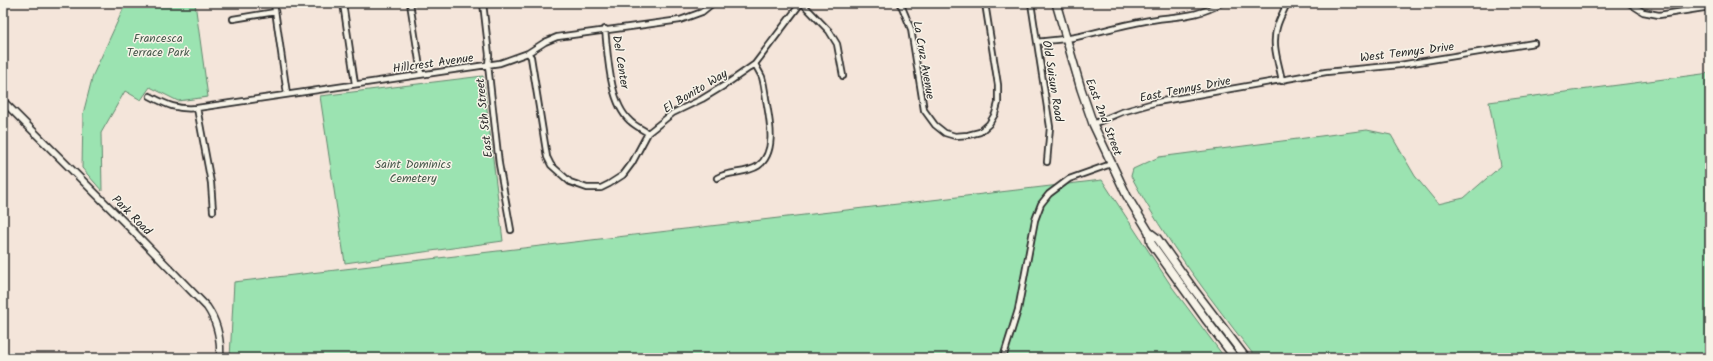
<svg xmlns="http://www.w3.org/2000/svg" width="1713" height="361" font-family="Kalam,sans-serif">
	<rect width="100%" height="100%" fill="#f4e5da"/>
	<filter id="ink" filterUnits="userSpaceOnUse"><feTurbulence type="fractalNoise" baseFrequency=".025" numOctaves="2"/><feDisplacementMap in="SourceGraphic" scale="8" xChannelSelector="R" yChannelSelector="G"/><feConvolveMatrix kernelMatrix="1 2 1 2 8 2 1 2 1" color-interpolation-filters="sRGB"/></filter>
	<g filter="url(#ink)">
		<path fill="#9be3b1" stroke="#63876e" d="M126,3H195L208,97L178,101L150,87L141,100L125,91L101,133L102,191L82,168L83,114L93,75Z
			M1710,73V358H1256C1211,299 1165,241 1131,176L1133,169L1159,157L1367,130L1391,135L1415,176L1438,204L1464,198L1501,166L1489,102Z
			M483,76L503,241L345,263L320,96Z
			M1102,180L1172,287L1225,358H230L234,282Z"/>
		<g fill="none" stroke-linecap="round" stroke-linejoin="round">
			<g stroke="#2b2b2b" stroke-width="8">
				<path id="minor" d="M274,3L287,94
					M343,3L355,84
					M410,3L421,74
					M483,3L489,55L488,65L499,164L511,230
					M802,3L829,31L837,44L843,76
					M899,3L902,7L911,29L924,110L935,125L945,133L955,136L968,135L980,132L989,124L995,114L998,103V85L985,3
					M1031,3L1050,127L1047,162
					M1629,3L1643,12L1659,15L1710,7
					M233,19L275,12
					M605,29C608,55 609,102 630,121C635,126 642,129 648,133
					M1037,42C1050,40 1063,40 1076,37C1099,32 1122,25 1145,21C1171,16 1198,18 1221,3
					M528,53L531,57L547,157L551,165L570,182L587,188H601L609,184L623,175L632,163L648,133L673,113L702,99L725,85L755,64L801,3
					M1282,81C1279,63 1271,45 1277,27C1279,19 1284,11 1287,3
					M150,96C167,105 177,110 197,108L500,63L528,53L545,42L557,37L680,20L702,12L713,3
					M197,108L211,183L213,211
					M1093,124L1122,112L1157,102L1326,72L1400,65L1534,43
					M717,178C729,171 746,174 758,166C778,152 769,118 766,99C765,92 764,84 762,77C760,73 757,68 755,64
					M1003,358L1018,310L1035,220L1041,204L1049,194L1069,179L1111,164"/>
			</g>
			<g stroke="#2b2b2b" stroke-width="9">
				<path id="tertiary" d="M3,101L131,229L207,307C218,323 221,339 220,358"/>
			</g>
			<g stroke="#2b2b2b" stroke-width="10">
				<path id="secondary" d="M1056,3L1081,89L1093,124L1127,196L1149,232L1157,238L1192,287L1246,358
					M1149,232L1151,243L1207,321L1235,358"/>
			</g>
			<use href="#minor" stroke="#f7f3e8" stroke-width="4.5"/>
			<use href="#tertiary" stroke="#f7f3e8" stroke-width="6"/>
			<use href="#secondary" stroke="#f7f3e8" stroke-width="7"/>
		</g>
	</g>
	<g text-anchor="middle" stroke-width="3" stroke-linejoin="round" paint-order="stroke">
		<g font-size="12" fill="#47594c" stroke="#f7f3e8">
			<text x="158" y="42">Francesca<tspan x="158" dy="14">Terrace Park</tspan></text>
			<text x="413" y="168">Saint Dominics<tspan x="413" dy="14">Cemetery</tspan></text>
		</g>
		<g font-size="12" fill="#2b2b2b" stroke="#f7f3e8">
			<text transform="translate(1407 52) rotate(-7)" y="4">West Tennys Drive</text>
			<text transform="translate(924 60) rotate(80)" y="4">La Cruz Avenue</text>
			<text transform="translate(621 62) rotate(81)" y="4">Del Center</text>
			<text transform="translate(433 63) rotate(-8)" y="4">Hillcrest Avenue</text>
			<text transform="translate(1053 81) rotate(81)" y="4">Old Suisun Road</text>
			<text transform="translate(1185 89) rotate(-11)" y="4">East Tennys Drive</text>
			<text transform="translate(695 91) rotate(-31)" y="4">El Bonito Way</text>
			<text transform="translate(1104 117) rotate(69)" y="4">East 2nd Street</text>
			<text transform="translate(484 118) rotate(-96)" y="4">East 5th Street</text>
			<text transform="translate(132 215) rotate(45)" y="4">Park Road</text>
		</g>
	</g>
	<rect width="1713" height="361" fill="none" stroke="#f7f3e8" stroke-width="16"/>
	<rect x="8" y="8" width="1697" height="345" fill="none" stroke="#2b2b2b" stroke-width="1.5" filter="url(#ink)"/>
</svg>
